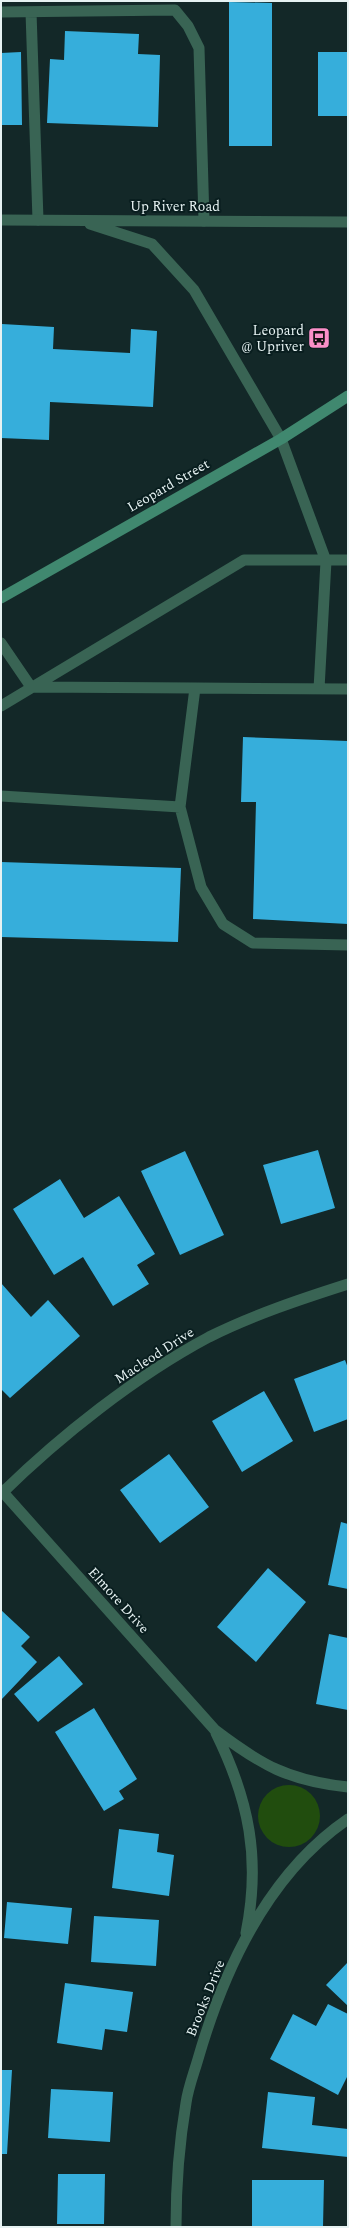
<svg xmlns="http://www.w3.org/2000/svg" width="349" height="2228" font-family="Spectral,serif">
	<rect width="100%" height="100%" fill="#132828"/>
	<path fill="#214d0e" d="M258 1816a31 31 0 1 1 62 0a31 31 0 1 1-62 0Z"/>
	<path fill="#36aedb" d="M229,2L272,3V146H229Z
		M65,31L139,34L138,54L160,55L158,127L47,123L50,59L64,60Z
		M21,52L22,125H1V53Z
		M318,52H348V116H318Z
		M2,324L54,327L53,349L130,353L131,329L157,331L153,407L50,402L49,440L1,438Z
		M243,737L348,741V924L253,919L256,802H241Z
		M1,862L181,868L178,942L1,937Z
		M318,1150L335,1208L281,1224L263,1165Z
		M185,1151L224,1235L180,1255L141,1171Z
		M60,1179L84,1218L119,1196L155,1254L137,1265L149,1284L113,1306L83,1257L54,1275L13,1209Z
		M1,1283L31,1317L48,1300L80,1336L10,1398L1,1389Z
		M345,1360L348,1368V1419L314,1432L294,1379Z
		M264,1391L293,1441L242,1472L212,1421Z
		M169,1454L209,1507L160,1543L120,1490Z
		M341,1522L348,1524V1589L328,1585Z
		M268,1568L306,1602L256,1662L217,1627Z
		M1,1610L30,1637L21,1646L37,1662L1,1700Z
		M329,1634L348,1638V1710L316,1704Z
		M59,1656L83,1684L38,1722L14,1694Z
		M94,1708L137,1779L119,1791L124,1799L104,1811L55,1732Z
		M119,1829L159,1834L157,1852L174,1855L169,1896L112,1888Z
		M7,1902L72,1908L68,1944L4,1938Z
		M94,1916L159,1920L156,1966L91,1962Z
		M348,1962V2006L326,1985Z
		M65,1983L133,1992L127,2032L105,2029L102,2050L57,2043Z
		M328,2004L348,2014V2075L338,2095L270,2059L293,2014L316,2026Z
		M1,2070H12L7,2154H1Z
		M51,2089L113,2092L110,2142L48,2138Z
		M268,2092L315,2097L312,2125L348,2129V2157L262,2148Z
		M58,2174H105L104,2224H57Z
		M252,2180H324L323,2227H252Z"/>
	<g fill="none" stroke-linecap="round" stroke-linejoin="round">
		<path stroke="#396454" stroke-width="11" d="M1,12L175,10L188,26L199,48L204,221
			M31,12L38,220
			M281,439L326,561L319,689
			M1,643L31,687L195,688
			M1,706L244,560H348
			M1,796L180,807L195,688L348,689
			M180,807L201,887L223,924L253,943L348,945"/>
		<path stroke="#396454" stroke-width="11" d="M1,1490L215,1730C261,1765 289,1781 348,1787
			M1,1494C60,1436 136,1376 209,1337C253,1315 301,1299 348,1284
			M216,1733C249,1800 261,1859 246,1933
			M176,2227C176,2185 179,2144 186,2103C188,2088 194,2073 198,2059C224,1969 269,1873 348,1819"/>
		<path stroke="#396454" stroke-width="11" d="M1,220L348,222
			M90,224L152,244L194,290L281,439"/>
		<path stroke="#40886f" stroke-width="11" d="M1,598L281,439L348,396"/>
	</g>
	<defs>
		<g id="bus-square" transform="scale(1.15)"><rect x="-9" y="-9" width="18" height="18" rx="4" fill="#fa8fc8" stroke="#091e1f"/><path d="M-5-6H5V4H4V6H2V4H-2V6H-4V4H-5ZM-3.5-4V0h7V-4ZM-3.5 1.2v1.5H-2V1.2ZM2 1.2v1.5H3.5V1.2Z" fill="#111"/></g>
	</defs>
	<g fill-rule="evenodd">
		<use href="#bus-square" x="319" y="338"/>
	</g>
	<g text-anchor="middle" stroke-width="4" stroke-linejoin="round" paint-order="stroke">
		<g font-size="14" fill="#e6f2f2" stroke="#091e1f">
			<text x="175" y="211">Up River Road</text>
			<text transform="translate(168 485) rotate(-30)" y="5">Leopard Street</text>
			<text transform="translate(154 1355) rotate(-33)" y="5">Macleod Drive</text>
			<text transform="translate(119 1600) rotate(48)" y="5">Elmore Drive</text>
			<text transform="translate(205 1998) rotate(-68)" y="5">Brooks Drive</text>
		</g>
		<g font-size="14" fill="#e6f2f2" stroke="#091e1f" text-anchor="end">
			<text x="304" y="335">Leopard<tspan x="304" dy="16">@ Upriver</tspan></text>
		</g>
	</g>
	<rect width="349" height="2228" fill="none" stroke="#e6f2f2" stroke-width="4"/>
</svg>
